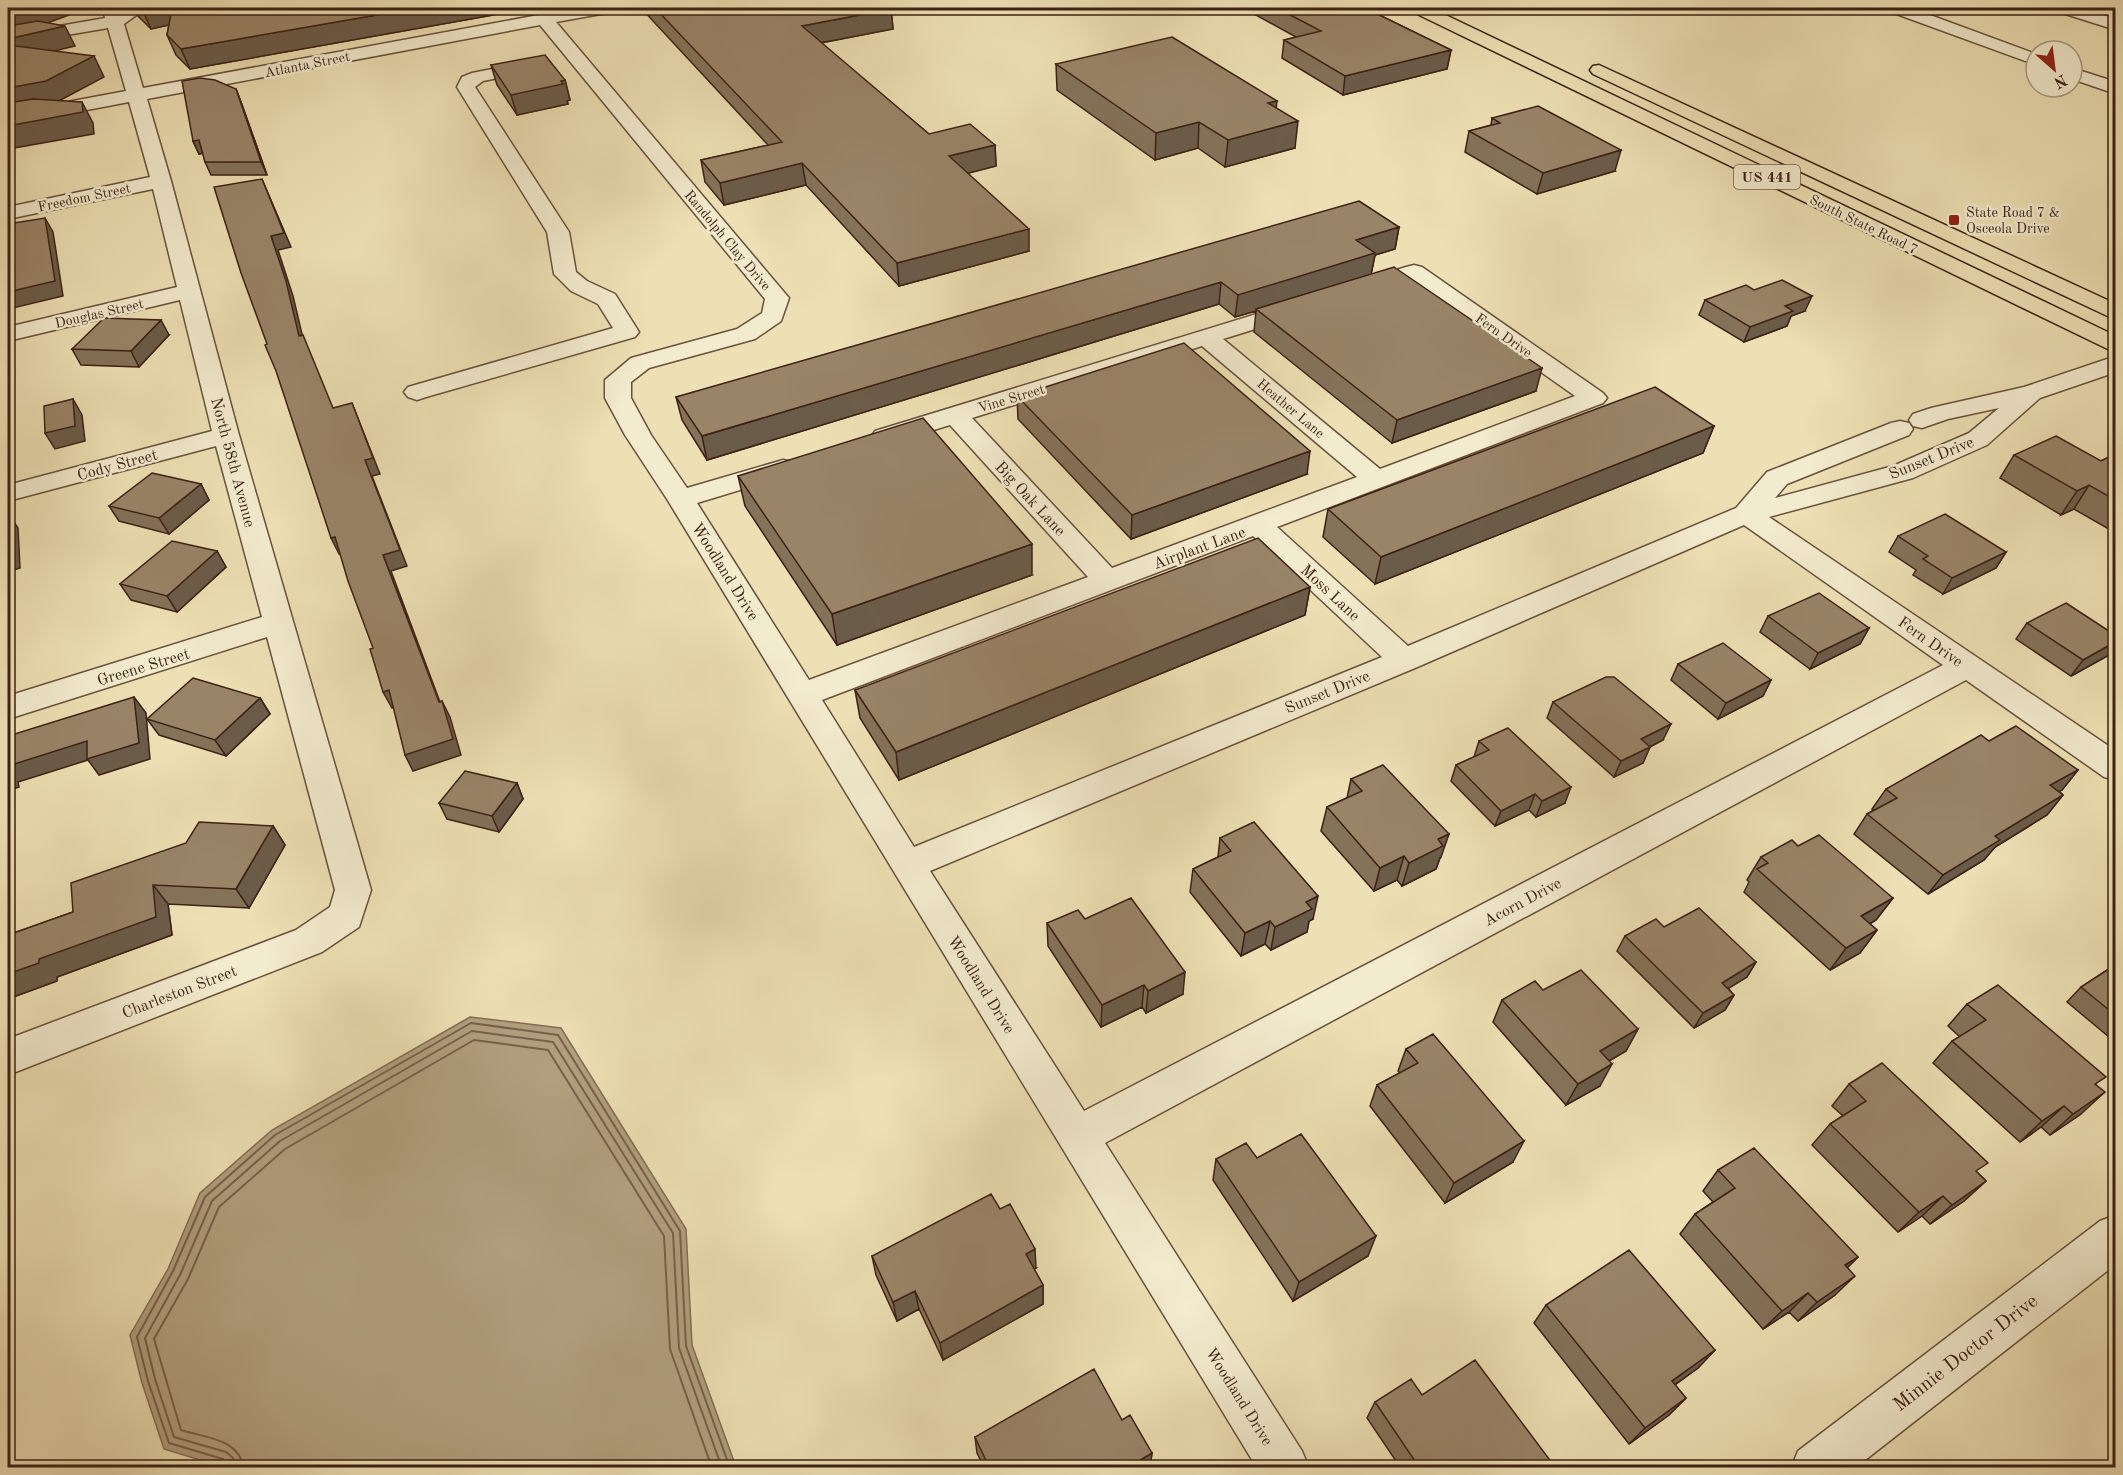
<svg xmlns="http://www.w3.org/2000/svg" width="2123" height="1475" font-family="'Old Standard TT',serif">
	<rect width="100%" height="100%" fill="#ede0b4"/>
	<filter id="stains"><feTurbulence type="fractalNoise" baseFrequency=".00333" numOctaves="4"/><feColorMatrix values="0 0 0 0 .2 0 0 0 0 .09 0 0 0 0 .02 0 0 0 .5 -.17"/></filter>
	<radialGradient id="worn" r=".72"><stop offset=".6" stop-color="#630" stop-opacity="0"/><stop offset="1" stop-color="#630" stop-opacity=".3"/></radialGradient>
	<path fill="#b19f7e" stroke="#836d54" stroke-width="1.5" d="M470,1017L561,1028L686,1229L692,1345L736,1467L226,1468L164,1449L142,1383L130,1335L168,1269L200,1193L272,1130Z"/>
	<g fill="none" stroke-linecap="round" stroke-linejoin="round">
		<path stroke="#77604a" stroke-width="2" d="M227,1468L223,1459L169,1443L148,1381L137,1337L173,1271L205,1197L275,1135L471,1023L558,1035L680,1231L686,1346L730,1468
			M235,1468L233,1458L226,1452L174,1437L155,1379L145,1338L180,1275L212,1201L280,1141L472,1031L553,1042L673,1233L679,1348L722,1468
			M244,1468C238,1438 206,1438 181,1430L154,1339L188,1279L219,1207L285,1149L474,1040L548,1050L664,1236L670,1349L712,1468"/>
		<g stroke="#69513d" stroke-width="3">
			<path id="minor" d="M103,8H119L120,11L127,8H146L124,24L143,88L544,14L581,8H614L612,12L556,22L789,298L781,321L755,339L649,368L631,382V398L651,435L687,488L783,460L793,462L797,468L793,474L697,503L809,680L1088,577L950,425L884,445L875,443L871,437L875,431L1299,301L1307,303L1311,308L1307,313L1223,339L1380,469L1575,396L1411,280L1362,295L1354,293L1350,288L1354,283L1406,267L1414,265L1422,267L1603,393L1607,398L1603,403L1277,527L1408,646L1736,508L1767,472L1891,423L1900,421L1909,423L1913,429L1909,435L1787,484L1775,498L1893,466L1969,433L1999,408L1948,419L1922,428L1913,426L1909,420L1913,414L1931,408L2024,387L2116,356V372L2040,398L1987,445L1913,478L1769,517L2116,751V780L2104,777L1966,680L1105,1143L1302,1451L1309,1468H1257L667,499L625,435L605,398V380L631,358L737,329L762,313L765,299L540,25L147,99L171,181L239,435L371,890L359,927L322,952L8,1075V1039L296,930L330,907L335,890L267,637L8,719V696L262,617L216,446L8,501V485L212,431L180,300L8,341V327L177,287L153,189L8,219V207L150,177L129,102L8,125V113L126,91L108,28L8,45V35L105,18ZM1202,346L1357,477L1112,568L972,418ZM1744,525L1943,665L1084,1111L930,871L1415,668ZM1253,536L1382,657L914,847L822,700Z
				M1889,8H1911L2036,54V65L1891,12Z
				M2057,8H2080L2116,19V30L2059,12Z
				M537,60L543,61L546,65L543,69L483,81L475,87L569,232L576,272L587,281L615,294L639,332L635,337L426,397L417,400L408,397L404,392L408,387L613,328L598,304L571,291L554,274L547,232L457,87L462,77L472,73Z
				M2072,68L2116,82V94L2072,79Z
				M2116,1215V1264L1855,1468H1791L1798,1451L2100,1221Z"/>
		</g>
		<g stroke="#3d2115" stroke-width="3">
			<path id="major" d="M1411,8H1431L2116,336V353L1413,12Z
				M1599,65L2116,304V320L1593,74L1590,70L1593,66Z"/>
		</g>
		<use href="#minor" fill="#f3ebce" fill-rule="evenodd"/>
		<use href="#major" fill="#ede0b4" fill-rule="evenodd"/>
	</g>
	<path fill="#847259" stroke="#3d2115" stroke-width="1.5" d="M134,8H532L190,69L176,55L167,35L169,25L151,29L138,16Z
		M641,8H890L891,9L893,29L821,43L929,134L995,145L996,166L968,173L1029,251L899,286L806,185L724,205L705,182L701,160L768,145Z
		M1245,8H1365L1451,50L1447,69L1343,95L1282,58L1284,40L1296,37L1245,9Z
		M1056,64L1276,108L1295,148L1225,167L1198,148L1155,160L1057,90Z
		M491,65L565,80L570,100L567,101L568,104L517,115L497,85Z
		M236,89L241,102L267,175H211L205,162L203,153L199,154L193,141Z
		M1492,118L1615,171L1537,194L1465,152L1469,131L1491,125Z
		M1399,227L1395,249L1375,255L1371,274L1536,391L1392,443L1254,332L1256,311L1235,317L1219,304L707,460L682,420L676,397Z
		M1754,290L1805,311L1791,316L1787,326L1744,342L1699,315L1705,300Z
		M169,335L139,367L81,365L72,349Z
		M1017,396L1307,474L1131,539L1018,419Z
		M1714,426L1703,453L1375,584L1323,537L1328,509Z
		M2115,454V531L2114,532L2074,509L2061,515L2000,478L2014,455L2101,461Z
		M738,476L1032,575L837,645L745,506Z
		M201,484L209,500L169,534L119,521L109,506Z
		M1898,536L2006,552L1996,568L1943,594L1913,575L1916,570L1889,552Z
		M217,551L226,567L177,612L131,600L120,584Z
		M1310,587L1305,615L899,780L860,718L855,690Z
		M1768,616L1869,628L1860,644L1810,669L1760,632Z
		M2027,623L2109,655L2071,676L2016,639Z
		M1678,664L1771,680L1763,696L1718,719L1671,680Z
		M260,698L270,714L226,756L159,735L147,719Z
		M1553,702L1663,740L1650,747L1643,763L1614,777L1547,718Z
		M1479,741L1565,803L1536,817L1529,810L1495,826L1451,781L1456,765L1474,757Z
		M1989,741L2078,770L2062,790L2059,791L2063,795L2047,815L1995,847L1984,860L1928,894L1854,834L1867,814L1874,810L1872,809L1886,789Z
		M1351,779L1441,857L1440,858L1436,869L1402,886L1397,880L1374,891L1321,831L1327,807L1347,798Z
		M517,783L523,799L499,832L447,819L439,803Z
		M273,826L285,845L249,908L168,904L172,935L57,977V981L8,999V935L73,912Z
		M1220,838L1313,919L1309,921L1307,932L1271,950L1265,944L1241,956L1190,892L1193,869L1218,857Z
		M1798,846L1893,898L1876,920L1870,924L1877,930L1860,953L1830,970L1744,892L1749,882L1747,880L1761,857Z
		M1085,919L1183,994L1146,1013L1142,1007L1101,1027L1048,946L1047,923Z
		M1664,927L1756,962L1747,977L1728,988L1734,995L1725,1010L1694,1028L1617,951L1625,936Z
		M2115,965V1042L2067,1002L2081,987Z
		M1543,990L1638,1029L1626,1051L1609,1061L1600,1086L1566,1105L1493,1022L1502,1000Z
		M1967,1004L2096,1085L2081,1114L2050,1135L2041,1127L2020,1142L1933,1063L1952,1041L1960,1037L1948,1026Z
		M1406,1049L1513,1162L1445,1203L1370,1106L1377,1085L1400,1073L1398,1071Z
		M1849,1084L1978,1173L1986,1181L1964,1201L1930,1224L1922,1216L1898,1232L1812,1145L1830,1124L1843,1116L1832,1106Z
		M1257,1158L1368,1256L1293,1301L1213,1180L1216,1159Z
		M1718,1170L1858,1257L1847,1268L1835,1295L1798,1321L1789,1312L1763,1329L1680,1234L1695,1214L1713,1202L1703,1191Z
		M872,1256L1036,1268L1034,1269L1043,1285V1304L943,1360L919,1309L897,1321L876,1275Z
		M1546,1305L1715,1350L1698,1368L1675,1385L1686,1398L1669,1415L1629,1444L1534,1323Z
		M1422,1395L1555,1467H1400L1367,1418L1375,1402Z
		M1122,1420L1152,1453L1150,1467H984L977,1453L975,1437Z
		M2115,1423V1431L2111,1427Z"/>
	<path fill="#6b5c49" stroke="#3d2115" stroke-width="1.5" d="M25,8H88L31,29L8,35V12Z
		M149,8H176L182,22L151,29L142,9Z
		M417,8H532L190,69L181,49Z
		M891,9L893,29L804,46L802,26Z
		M65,26L75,46L8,62V39Z
		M1451,50L1447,69L1343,95L1345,76Z
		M94,56L104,77L57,102L8,112V88Z
		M565,80L570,100L567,101L568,104L517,115L511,95Z
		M236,89L241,102L267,175L261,162Z
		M1277,101L1274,127L1268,103Z
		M82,102L93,123L94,134L8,149V126Z
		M1298,121L1295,148L1225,167L1228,140Z
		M1199,122L1198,148L1155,160L1156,133Z
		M199,140L205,153L199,154L193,141Z
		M995,145L996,166L950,178L949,156Z
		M1621,150L1615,171L1537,194L1543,173Z
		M802,163L806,185L724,205L720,183Z
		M262,179L291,247L278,250L293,296L306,351L299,336L271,236Z
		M45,218L53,232L63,296L13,308L8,299V292Z
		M1399,227L1395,249L1375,255L1371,275L1256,309V311L1235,317L1238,295L1356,240Z
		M1029,229V251L899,286L897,263Z
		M1221,282L1219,304L707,460L702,436Z
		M1812,296L1805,311L1791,316L1787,326L1744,342L1750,327L1785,306Z
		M161,320L169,335L139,367L131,351Z
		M1542,368L1536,391L1392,443L1397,420Z
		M73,399L82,415L85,441L55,449L45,433Z
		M352,403L380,474L372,476L407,566L391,571L446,718L439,702L383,555Z
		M1714,426L1703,453L1375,584L1381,557Z
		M1310,451L1307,474L1131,539L1132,515Z
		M201,484L209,500L169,534L159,518Z
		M2089,485L2074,509L2061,515L2077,491Z
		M8,513L18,528L20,568L8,572Z
		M335,537L343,553L339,554L331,538Z
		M1032,544V575L837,645L832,614Z
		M217,551L226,567L177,612L167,596Z
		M2006,552L1996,568L1943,594L1952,578Z
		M1310,587L1305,615L899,780L896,752Z
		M1869,628L1860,644L1810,669L1818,653Z
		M2115,642V647L2109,655L2071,676L2083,660Z
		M1771,680L1763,696L1718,719L1726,703Z
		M389,690L397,706L392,708L383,692Z
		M134,697L146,713L150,759L99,775L88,760L18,782L19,787L8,791V766Z
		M260,698L270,714L226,756L215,740Z
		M442,701L450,717L461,755L413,771L405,755Z
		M1671,724L1663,740L1633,755L1641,739Z
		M1650,747L1643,763L1614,777L1621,761Z
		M2078,770L2062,790L2034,805L2050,785Z
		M517,783L523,799L499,832L492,816Z
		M1571,787L1565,803L1536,817L1542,801Z
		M1535,794L1529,810L1495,826L1501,811Z
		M2063,795L2047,815L1995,847L1984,860L1928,894L1943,875L1995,836Z
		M273,826L285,845L249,908L236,889Z
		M1449,834L1441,857L1440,858L1436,869L1402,886L1409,863L1438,839Z
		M1404,856L1397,880L1374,891L1380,868Z
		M153,885L168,904L172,935L57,977V981L8,999V974L39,959Z
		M1318,896L1313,919L1309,921L1307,932L1271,950L1275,927L1306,902Z
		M1893,898L1876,920L1844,939L1861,916Z
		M1270,921L1265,944L1241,956L1245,933Z
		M1877,930L1860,953L1830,970L1846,948Z
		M1756,962L1747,977L1713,998L1722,983Z
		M1185,972L1183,994L1146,1013L1148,991Z
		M1144,985L1142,1007L1101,1027L1102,1005Z
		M1734,995L1725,1010L1694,1028L1703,1013Z
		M1638,1029L1626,1051L1588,1073L1600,1051Z
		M1612,1064L1600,1086L1566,1105L1578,1084Z
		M2105,1092L2081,1114L2050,1135L2073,1114Z
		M2064,1106L2041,1127L2020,1142L2042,1121Z
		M1524,1141L1513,1162L1445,1203L1454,1183Z
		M1986,1181L1964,1201L1930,1224L1952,1205Z
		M1943,1196L1922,1216L1898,1232L1919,1212Z
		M1376,1236L1368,1256L1293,1301L1299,1282Z
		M1035,1249L1036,1268L1027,1273L1026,1254Z
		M1858,1257L1839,1276L1845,1265Z
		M1855,1276L1835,1295L1798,1321L1817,1302Z
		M1043,1285V1304L943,1360L940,1343Z
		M915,1291L919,1309L897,1321L893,1302Z
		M1808,1293L1789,1312L1763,1329L1782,1311Z
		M1715,1350L1698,1368L1656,1398L1672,1381Z
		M1686,1398L1669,1415L1629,1444L1645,1428Z
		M1152,1453L1150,1467H1129Z"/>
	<path fill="#998468" stroke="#3d2115" stroke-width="1.5" d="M8,8H25L8,12Z
		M172,8H417L181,49L167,35Z
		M655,8H890L891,9L802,26L929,134L970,124L995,145L949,156L1029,229L897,263L802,163L720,183L701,160L782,142Z
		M1277,8H1365L1451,50L1345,76L1284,40L1321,31Z
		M38,21L65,26L8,39V26Z
		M1172,37L1277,101L1268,103L1298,121L1228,140L1199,122L1156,133L1056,64Z
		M8,45L94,56L46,81L8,88Z
		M545,55L565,80L561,81L563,84L511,95L491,65Z
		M200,78L215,80L236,89L261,162H205L199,140L193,141L182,81Z
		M33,99L82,102L83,112L8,126V103Z
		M1538,106L1621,150L1543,173L1469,131L1500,123L1492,118Z
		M262,179L284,233L271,236L286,281L299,336L303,335L333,408L352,403L373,458L365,460L400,550L383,555L439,702L442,701L453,739L405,755L389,690L383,692L370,649L373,648L348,581L335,537L331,538L276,371L265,345L267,344L241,273L214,187Z
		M1359,201L1399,227L1356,240L1375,253L1238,295L1221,282L702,436L676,397Z
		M45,218L55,281L8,292V224Z
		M1394,267L1542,368L1397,420L1256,309Z
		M1782,280L1812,296L1785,306L1793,311L1750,327L1705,300L1746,285L1754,290Z
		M104,318L161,320L131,351L72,349Z
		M1184,343L1310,451L1132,515L1017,396Z
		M1655,387L1714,426L1381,557L1328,509Z
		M73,399L75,426L45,433L44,406Z
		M923,418L1032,544L832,614L738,476Z
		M2056,436L2101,461L2115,454V500L2089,485L2077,491L2014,455Z
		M152,473L201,484L159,518L109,506Z
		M1945,514L2006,552L1952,578L1923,559L1928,556L1898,536Z
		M8,528L9,552H8Z
		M1258,538L1310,587L896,752L855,690Z
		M172,541L217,551L167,596L120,584Z
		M1819,593L1869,628L1818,653L1768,616Z
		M2066,603L2115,635V642L2083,660L2027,623Z
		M1723,643L1771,680L1726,703L1678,664Z
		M1606,677H1614L1671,724L1641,739L1650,747L1621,761L1553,702Z
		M193,678L260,698L215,740L147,719Z
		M134,697L139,743L87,759V741L8,766V736Z
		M2016,726L2078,770L2050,785L2063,795L1995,836L2000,840L1943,875L1867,814L1897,798L1886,789L1981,735L1989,741Z
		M1508,728L1571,787L1542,801L1535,794L1501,811L1456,765L1489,750L1479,741Z
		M1383,765L1449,834L1438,839L1443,846L1409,863L1404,856L1380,868L1327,807L1362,791L1351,779Z
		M465,771L517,783L492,816L439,803Z
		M199,822L273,826L236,889L153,885L156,917L39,959V963L8,974V935L73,912L71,883L186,843Z
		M1254,822L1318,896L1306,902L1312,909L1275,927L1270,921L1245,933L1193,869L1231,851L1220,838Z
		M1819,835L1893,898L1861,916L1877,930L1846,948L1757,869L1768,863L1761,857L1792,840L1798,846Z
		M1131,898L1185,972L1148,991L1144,985L1102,1005L1047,923L1078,910L1085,919Z
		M1699,908L1756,962L1722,983L1734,995L1703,1013L1625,936L1656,919L1664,927Z
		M2115,965V1015L2081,987Z
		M1581,970L1638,1029L1600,1051L1612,1064L1578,1084L1502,1000L1535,981L1543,990Z
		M1998,985L2106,1077L2095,1084L2105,1092L2073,1114L2064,1106L2042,1121L1952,1041L1986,1020L1967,1004Z
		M1433,1034L1524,1141L1454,1183L1377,1085L1418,1063L1406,1049Z
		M1882,1063L1988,1163L1976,1171L1986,1181L1952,1205L1943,1196L1919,1212L1830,1124L1866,1101L1849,1084Z
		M1301,1134L1376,1236L1299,1282L1216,1159L1246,1143L1257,1158Z
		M1754,1148L1858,1257L1845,1265L1855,1276L1817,1302L1808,1293L1782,1311L1695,1214L1735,1188L1718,1170Z
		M991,1194L1000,1209L1010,1204L1035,1249L1026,1254L1043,1285L940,1343L915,1291L893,1302L872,1256Z
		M1629,1250L1715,1350L1672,1381L1686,1398L1645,1428L1546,1305Z
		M1475,1360L1555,1467H1419L1375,1402L1411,1379L1422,1395Z
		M1094,1369L1122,1420L1130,1415L1152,1453L1129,1467H989L975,1437Z"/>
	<rect fill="#8f2418" stroke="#f3ebce" stroke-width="2" x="1948" y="214" width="12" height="12" rx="3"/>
	<g text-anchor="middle" stroke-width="5" stroke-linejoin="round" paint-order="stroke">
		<g font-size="14" fill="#3d2115" stroke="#f3ebce">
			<text transform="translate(307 64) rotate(-11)" y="5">Atlanta Street</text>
			<text transform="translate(84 197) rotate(-12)" y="5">Freedom Street</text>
			<text transform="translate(1864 224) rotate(26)" y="5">South State Road 7</text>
			<text transform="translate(728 240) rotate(50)" y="5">Randolph Clay Drive</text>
			<text transform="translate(99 313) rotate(-13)" y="5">Douglas Street</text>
			<text transform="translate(1504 335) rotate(35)" y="5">Fern Drive</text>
			<text transform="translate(1011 398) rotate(-17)" y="5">Vine Street</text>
			<text transform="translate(1291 408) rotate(40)" y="5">Heather Lane</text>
		</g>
		<g font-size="14" fill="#3d2115" stroke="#f3ebce" text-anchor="start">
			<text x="1966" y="217">State Road 7 &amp;<tspan x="1966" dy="16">Osceola Drive</tspan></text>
		</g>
		<rect fill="#f3ebce" stroke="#745e4c" stroke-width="1.5" x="1734" y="165" width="66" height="24" rx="4.5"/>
		<g font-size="15" font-weight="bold" fill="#3d2115">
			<text x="1767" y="182">US 441</text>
		</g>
		<g font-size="16" fill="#3d2115" stroke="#f3ebce">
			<text transform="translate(1931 457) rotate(-22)" y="6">Sunset Drive</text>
			<text transform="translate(234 462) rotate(75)" y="6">North 58th Avenue</text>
			<text transform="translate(117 464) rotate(-15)" y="6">Cody Street</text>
			<text transform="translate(1031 498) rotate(47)" y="6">Big Oak Lane</text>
			<text transform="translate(1199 547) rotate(-20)" y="6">Airplant Lane</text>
			<text transform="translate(726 571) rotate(58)" y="6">Woodland Drive</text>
			<text transform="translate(1331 592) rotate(43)" y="6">Moss Lane</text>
			<text transform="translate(1931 641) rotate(35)" y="6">Fern Drive</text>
			<text transform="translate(143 666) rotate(-17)" y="6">Greene Street</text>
			<text transform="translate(1327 691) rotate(-22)" y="6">Sunset Drive</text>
			<text transform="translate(1522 901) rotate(-28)" y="6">Acorn Drive</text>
			<text transform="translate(982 984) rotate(58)" y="6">Woodland Drive</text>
			<text transform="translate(179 991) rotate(-21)" y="6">Charleston Street</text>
			<text transform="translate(1240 1396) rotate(58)" y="6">Woodland Drive</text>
		</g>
		<g font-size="20" fill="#3d2115" stroke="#f3ebce">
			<text transform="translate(1965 1352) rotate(-38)" y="7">Minnie Doctor Drive</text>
		</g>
	</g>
	<rect width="2123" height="1475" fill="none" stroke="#ede0b4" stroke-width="30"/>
	<rect x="9" y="9" width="2105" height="1457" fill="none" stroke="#3d2115" stroke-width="3"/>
	<rect x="15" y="15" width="2093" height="1445" fill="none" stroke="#3d2115" stroke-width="1.5"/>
	<g transform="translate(2054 69) rotate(152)"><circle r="28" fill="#f3ebce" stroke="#aa9a84" stroke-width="1.5"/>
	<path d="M0-4.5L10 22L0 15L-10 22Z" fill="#8f2418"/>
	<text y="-9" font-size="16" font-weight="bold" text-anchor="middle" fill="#3d2115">N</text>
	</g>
	<rect width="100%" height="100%" filter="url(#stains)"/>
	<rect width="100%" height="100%" fill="url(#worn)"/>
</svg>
